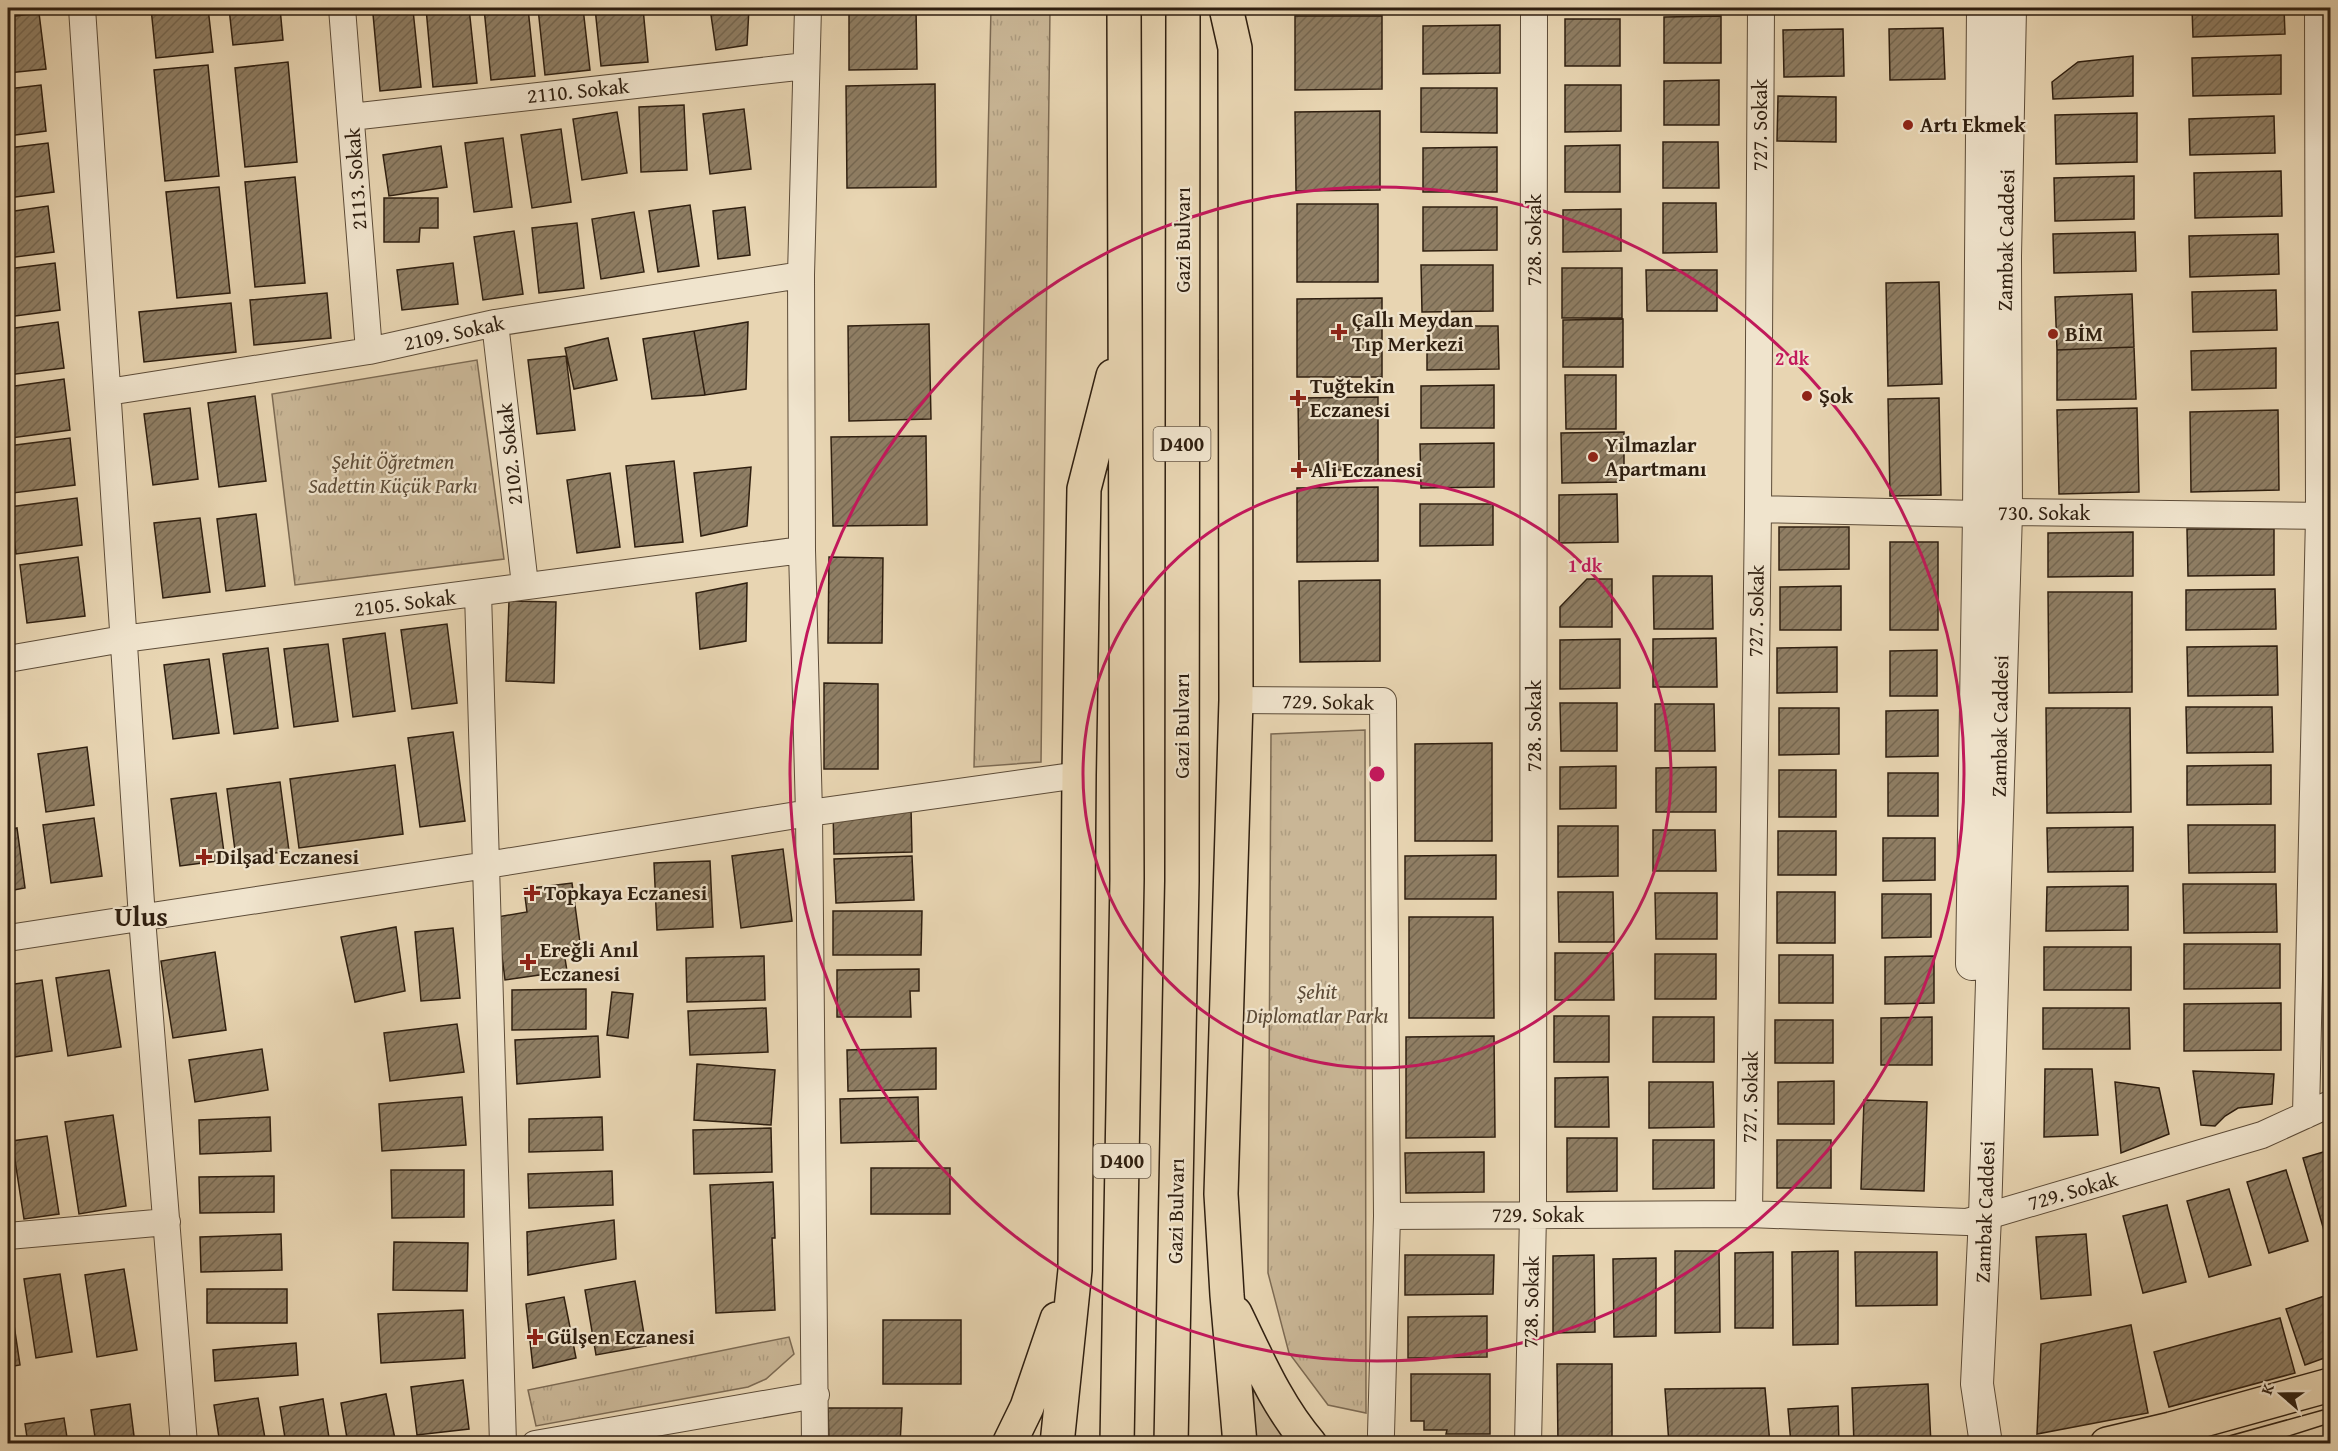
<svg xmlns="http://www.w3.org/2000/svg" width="2338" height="1451" font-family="'Gentium Book Plus',serif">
	<defs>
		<pattern id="park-tufts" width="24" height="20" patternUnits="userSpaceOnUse" patternTransform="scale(1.5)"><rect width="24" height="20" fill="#c9b696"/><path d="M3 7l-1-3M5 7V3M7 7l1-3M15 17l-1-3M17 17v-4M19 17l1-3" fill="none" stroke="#ad9c80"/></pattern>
		<pattern id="building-hatch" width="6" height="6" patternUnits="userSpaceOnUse" patternTransform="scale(1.5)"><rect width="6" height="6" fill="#8f7e64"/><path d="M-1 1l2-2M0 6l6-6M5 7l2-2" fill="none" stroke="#756751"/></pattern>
	</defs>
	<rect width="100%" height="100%" fill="#e8d5b2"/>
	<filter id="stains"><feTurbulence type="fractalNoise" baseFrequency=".00333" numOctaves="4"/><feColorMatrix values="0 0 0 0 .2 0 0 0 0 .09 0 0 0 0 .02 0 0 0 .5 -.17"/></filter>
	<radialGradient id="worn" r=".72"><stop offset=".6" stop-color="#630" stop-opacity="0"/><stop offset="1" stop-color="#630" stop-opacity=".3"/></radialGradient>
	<path fill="#c9b696" stroke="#7c6a53" stroke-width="1.5" d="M1253,1387L1293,1443H1256Z"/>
	<path fill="url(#park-tufts)" stroke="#7c6a53" stroke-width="1.5" d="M991,8H1050L1041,762L974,767Z
		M477,360L504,559L295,585L272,394Z
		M1365,730L1366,1413L1328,1405L1289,1353L1268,1273L1271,734Z
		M789,1337L794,1354L766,1379L748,1387L536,1426L528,1390Z"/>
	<path fill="url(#building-hatch)" stroke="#2f1f10" stroke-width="1.5" d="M151,8H208L213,52L156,58Z
		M229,8H280L283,40L233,45Z
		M426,8H469L477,83L433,87Z
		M484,8H528L535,76L491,80Z
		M538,8H583L590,70L545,75Z
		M595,8H643L648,62L601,66Z
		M710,8H749L747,45L716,50Z
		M849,8H916L917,69L849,70Z
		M1418,8H1498V12L1418,13Z
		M1910,8H1943V13L1910,14Z
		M2192,8H2284L2285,34L2193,37Z
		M413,10L421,87L380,91L373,14Z
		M39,13L46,69L8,73V17Z
		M1295,16H1382V89L1295,90Z
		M1721,16V63H1664V17Z
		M1565,19H1620V66H1565Z
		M1500,25V73L1423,74V26Z
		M1943,28L1945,79L1890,80L1889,29Z
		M1843,29L1844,76L1784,77L1783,30Z
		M2281,55V94L2193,96L2192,58Z
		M2133,56V96L2053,99L2052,82L2078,62Z
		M288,62L297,162L245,167L235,68Z
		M208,65L219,176L165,181L154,70Z
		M1719,80V125H1664V81Z
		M935,84L936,187L847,188L846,86Z
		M41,85L46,131L8,136V89Z
		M1565,85H1621V131L1565,132Z
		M1421,88H1497V133L1421,132Z
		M1778,96L1836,97V142L1777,141Z
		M684,105L687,170L641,172L639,107Z
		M744,109L751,169L710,174L703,114Z
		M1380,111V190L1296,191L1295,112Z
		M617,112L627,173L582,180L573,119Z
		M2137,113V162L2056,164L2055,115Z
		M2274,116L2275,153L2190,155L2189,119Z
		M561,129L571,202L532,208L521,135Z
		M503,138L512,207L474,212L465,143Z
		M1663,142H1718L1719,188H1663Z
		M48,143L54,192L8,198V148Z
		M1620,145V192H1565V146Z
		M441,146L447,187L389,196L383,155Z
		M1497,147V192H1423V148Z
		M2281,171L2282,216L2195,218L2194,173Z
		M2134,176V219L2055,221L2054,178Z
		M295,177L305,283L255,287L245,182Z
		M219,187L230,293L177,298L166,192Z
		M384,198H438V228H420L419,242H384Z
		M1663,203H1716L1717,252L1663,253Z
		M1297,204H1378V282H1297Z
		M690,205L699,266L658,272L649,211Z
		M48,206L54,252L8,258V212Z
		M745,207L750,255L718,259L713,211Z
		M1423,207H1497V250L1423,251Z
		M1621,209V251L1563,252V210Z
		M634,212L644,272L601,279L592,219Z
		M577,223L584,288L539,293L532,228Z
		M514,231L523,294L483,300L474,237Z
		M2135,232L2136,271L2054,273L2053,234Z
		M2278,234L2279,274L2190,277L2189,236Z
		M55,263L60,310L8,317V269Z
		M453,263L458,304L402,310L397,270Z
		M1421,265H1493V311L1422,312Z
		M1562,268H1622V318H1562Z
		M1646,270H1717V311H1647Z
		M1939,282L1942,384L1888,386L1886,283Z
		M2276,290L2277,330L2193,332L2192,292Z
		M327,293L331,338L254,345L250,300Z
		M2132,294L2134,347L2057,350L2055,297Z
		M1382,298V377H1297V299Z
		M231,303L236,352L144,362L139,312Z
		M1623,319V367H1563V320Z
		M58,322L64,368L8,375V329Z
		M748,322L746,389L705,395L694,331Z
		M929,324L931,419L849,421L848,326Z
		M1427,326H1498L1499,369L1427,370Z
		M694,331L705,395L652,399L643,339Z
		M608,338L617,380L574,389L565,348Z
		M2134,347L2136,399L2057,400V350Z
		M2276,348V388L2192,390L2191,351Z
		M566,356L575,430L537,434L528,360Z
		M1565,375H1616V429H1566Z
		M64,379L70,430L11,438L8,387Z
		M1494,385V428H1421V386Z
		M255,396L266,481L219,487L208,403Z
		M1378,397V470H1299L1298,398Z
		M1939,398L1941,495L1890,496L1888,399Z
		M190,408L198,479L153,485L144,414Z
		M2137,408L2139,492L2059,494L2057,410Z
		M2278,410L2279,490L2191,492L2190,412Z
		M1624,432V482L1562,483L1561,433Z
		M926,436L927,525L833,526L831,437Z
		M70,438L75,485L13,493L8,446Z
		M1494,443V487L1421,488L1420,444Z
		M674,461L683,542L635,547L626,466Z
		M751,467L747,526L701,536L694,473Z
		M610,473L620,547L577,553L567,480Z
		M1378,487V561L1297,562V488Z
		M1617,494L1618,542L1559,543V495Z
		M77,498L82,545L16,554L10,507Z
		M1420,504H1493V545L1420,546Z
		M256,514L265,586L226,591L217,519Z
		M200,518L210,592L163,598L154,523Z
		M1779,527H1849V569L1779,570Z
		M2187,529H2274V575L2188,576Z
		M2133,532V576L2048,577V533Z
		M1890,542H1938V630H1890Z
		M78,557L85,616L27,623L20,565Z
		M829,557L883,558L882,643H828Z
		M1653,576H1712L1713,629H1654Z
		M1587,579H1612V627H1560V607Z
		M1380,580V661L1300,662L1299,581Z
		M747,583L746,641L700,649L696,593Z
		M1841,586V630H1780V587Z
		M2275,589L2276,629L2186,630V590Z
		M2048,592H2132V692L2049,693Z
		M509,601L556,602L554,683L506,681Z
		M447,624L457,703L412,709L401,630Z
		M385,633L395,711L353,717L343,639Z
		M1716,638L1717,687H1653V639Z
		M1620,639V688L1560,689V640Z
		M328,644L338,721L294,727L284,649Z
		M2277,646L2278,695L2188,696L2187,647Z
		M1837,647V692L1777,693V648Z
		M268,648L278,728L234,734L223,654Z
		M1937,650V696H1890V651Z
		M209,659L219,733L173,739L164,665Z
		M824,683L878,684V769H824Z
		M1560,703H1617V751H1561Z
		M1655,704H1714L1715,751H1655Z
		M2186,707H2272L2273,752L2187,753Z
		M1779,708H1839V754L1779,755Z
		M2046,708H2130L2131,812L2047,813Z
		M1938,710V756L1886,757V711Z
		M453,732L465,821L420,827L408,738Z
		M1492,743V841H1415V744Z
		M87,747L94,805L46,812L38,754Z
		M395,765L403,834L299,848L290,779Z
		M2271,765V804L2187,805V766Z
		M1616,766V808L1560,809V767Z
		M1716,767V812H1656V768Z
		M1779,770H1836V817H1779Z
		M1888,773H1938V816H1888Z
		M280,782L289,851L236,858L227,789Z
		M216,793L225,860L180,866L171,799Z
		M911,808L912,852L834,854L833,810Z
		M94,818L102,876L51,883L43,825Z
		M2188,825H2275V872L2189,873Z
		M1558,826H1618V876L1558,877Z
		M2133,827V871L2048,872L2047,828Z
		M17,828L25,888L8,891V830Z
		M1653,830H1715L1716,871H1653Z
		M1778,831H1836V875H1778Z
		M1883,838H1935V880L1883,881Z
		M783,849L792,921L741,928L732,856Z
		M1496,855V899H1405V856Z
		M912,856L914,900L836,903L834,859Z
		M710,861L713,927L657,930L654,863Z
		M572,883L581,950L564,952L567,971L505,980L497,917L527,912L524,889Z
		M2183,884H2276L2277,932L2184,933Z
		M2128,886V930L2046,931L2047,887Z
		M1558,892H1613L1614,942H1559Z
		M1777,892H1835V943H1777Z
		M1655,893H1717V939H1656Z
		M1882,894H1931V937L1882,938Z
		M833,911H922L921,955H833Z
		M1409,917H1493L1494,1018H1409Z
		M396,927L405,991L355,1002L341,937Z
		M453,928L460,998L421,1001L415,932Z
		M2184,944H2280V988L2184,989Z
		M2044,947H2131V990H2044Z
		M215,952L226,1030L173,1038L161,961Z
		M1555,953H1613L1614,1000H1555Z
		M1655,954H1716V999H1655Z
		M1779,955H1833V1003H1779Z
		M764,956L765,1000L687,1002L686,958Z
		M1934,956V1003L1885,1004V957Z
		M919,969V991H910L911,1017H837V970Z
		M109,970L121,1047L68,1056L56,978Z
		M42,980L52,1051L8,1058V985Z
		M586,989V1029L512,1030V990Z
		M612,992L633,994L628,1038L607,1035Z
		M2281,1003V1050L2184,1051V1004Z
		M766,1008L768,1052L690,1055L688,1011Z
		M2043,1008H2129L2130,1049H2043Z
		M1554,1016H1609V1062H1554Z
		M1653,1017H1714V1062H1653Z
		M1932,1017V1065H1881V1018Z
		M1775,1020H1833V1063H1775Z
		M457,1024L464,1072L390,1081L384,1033Z
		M598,1036L600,1077L517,1084L515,1040Z
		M1494,1036L1495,1137L1406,1138V1037Z
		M936,1048V1089L848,1091L847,1050Z
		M262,1049L268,1090L195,1102L189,1060Z
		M697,1064L775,1070L771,1125L694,1120Z
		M2045,1069H2092L2098,1135L2044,1137Z
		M2193,1071L2274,1074L2272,1104L2238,1108L2225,1116L2215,1126L2201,1125Z
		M1608,1077L1609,1127H1555V1078Z
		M1834,1081V1124H1778V1082Z
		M1649,1082H1713L1714,1127L1649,1128Z
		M2115,1082L2159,1088L2169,1134L2121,1153Z
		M462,1097L466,1145L382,1151L379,1104Z
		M918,1097L919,1141L841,1143L840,1099Z
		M1864,1100L1927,1102L1924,1191L1861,1189Z
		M113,1115L126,1206L79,1214L65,1122Z
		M270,1117L271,1151L200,1154L199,1120Z
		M602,1117L603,1150L529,1152V1119Z
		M771,1128L772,1172L694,1174L693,1130Z
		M47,1136L59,1214L24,1219L12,1141Z
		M1567,1138H1617V1191L1567,1192Z
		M1653,1140H1714V1188L1653,1189Z
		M1777,1140H1831V1188H1777Z
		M2330,1150V1232L2325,1234L2303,1158Z
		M1484,1152V1192L1406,1193L1405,1153Z
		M871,1168H950V1214H871Z
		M391,1170H464V1217L392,1218Z
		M2286,1170L2308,1241L2269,1253L2247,1182Z
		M612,1171L613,1205L529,1208L528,1174Z
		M274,1176V1212L200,1213L199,1177Z
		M773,1182L775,1238H772L775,1310L716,1313L710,1185Z
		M2229,1189L2251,1265L2209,1277L2187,1201Z
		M2167,1205L2186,1282L2143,1293L2123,1216Z
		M614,1220L616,1259L528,1275L527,1232Z
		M281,1234L282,1270L201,1272L200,1237Z
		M2086,1234L2091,1295L2041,1299L2036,1237Z
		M394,1242L468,1243L467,1291L393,1290Z
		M1675,1251H1719L1720,1332L1675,1333Z
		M1838,1251V1344L1793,1345L1792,1252Z
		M1773,1252V1328H1735V1253Z
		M1855,1252H1937V1305L1856,1306Z
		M1405,1255H1494L1493,1294L1405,1295Z
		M1594,1255L1595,1332L1553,1333V1256Z
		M1656,1258V1336L1614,1337L1613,1259Z
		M124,1269L137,1350L97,1357L85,1275Z
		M60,1274L72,1352L36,1358L24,1279Z
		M635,1281L646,1346L596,1355L585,1290Z
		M8,1285L20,1365L8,1367Z
		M207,1289H287V1323H207Z
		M2330,1294V1356L2305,1365L2286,1309Z
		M564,1297L576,1358L533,1368L526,1304Z
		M463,1310L465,1358L381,1363L378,1314Z
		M1487,1316V1357L1408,1358V1317Z
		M2280,1318L2295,1373L2169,1407L2154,1352Z
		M883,1320H961V1384H883Z
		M2131,1325L2148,1413L2037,1434L2041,1344Z
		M296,1343L298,1375L215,1381L213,1350Z
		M1557,1364H1612V1444H1558Z
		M1411,1374H1490V1434H1446L1447,1430H1424V1421H1411Z
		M463,1380L469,1429L417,1435L411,1387Z
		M1928,1384L1931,1444H1854L1852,1388Z
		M1765,1388L1770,1444H1669L1665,1389Z
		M386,1394L396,1444H348L341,1403Z
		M258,1398L266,1444H220L214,1405Z
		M323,1399L330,1444H286L280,1407Z
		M130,1404L135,1444H96L91,1410Z
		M1838,1406L1839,1444H1791L1788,1409Z
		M828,1408H902L900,1444H829Z
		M64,1418L68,1444H28L25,1424Z"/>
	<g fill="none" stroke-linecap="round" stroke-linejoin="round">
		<g stroke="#5d4c38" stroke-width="28">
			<path id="minor" d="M82,8L142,918L184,1444
				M342,8L369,351
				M808,8L801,275L802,550L809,813L815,1444
				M351,117L806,66
				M495,323L525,585
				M108,392L369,351L495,323L801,275
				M1758,509L1979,514L2006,512L2330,516
				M478,593L503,1444
				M8,659L123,639L802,550
				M1236,700L1383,701L1387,1216L1749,1214L1967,1222L2262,1135L2330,1104
				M8,938L487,865L809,813L1079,775
				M2306,1115L2319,516L2318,8
				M1749,1214L1758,509L1761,8
				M8,1236L167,1222
				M1381,1434L1387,1216
				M535,1444L816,1395
				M1528,1444L1533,1215L1534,8"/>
		</g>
		<g stroke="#5d4c38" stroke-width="34">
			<path id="tertiary" d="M1972,964L1979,514L1983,8
				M1986,1444L1977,1384L1985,1217L2006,512L2005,256L2010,8"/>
		</g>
		<g stroke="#2f1f10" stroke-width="36">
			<path id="primary" d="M2107,1444L2171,1429L2330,1385"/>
		</g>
		<g stroke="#2f1f10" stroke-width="36">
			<path id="trunk" d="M1226,8L1235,48L1236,700L1221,1194L1227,1295L1240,1444
				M1235,1313C1257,1358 1277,1406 1310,1444
				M1009,1444L1027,1407L1057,1319
				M1057,1444L1075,1270L1079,775L1084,489L1113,376
				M1117,1444L1127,879L1124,8
				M1171,1444L1182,881L1183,8"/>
		</g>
		<use href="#minor" stroke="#f0e4cd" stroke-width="26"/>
		<use href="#tertiary" stroke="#f0e4cd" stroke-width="32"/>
		<use href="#primary" stroke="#e8d5b2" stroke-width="33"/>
		<use href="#trunk" stroke="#e8d5b2" stroke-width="33"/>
		<path stroke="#2f1f10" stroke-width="1.5" d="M2200,1444L2330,1408
			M2264,1444L2330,1423"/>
	</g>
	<g fill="none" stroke="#c2185b" stroke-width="3">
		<circle cx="1377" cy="774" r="294"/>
		<circle cx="1377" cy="774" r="587"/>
	</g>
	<g fill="#8f2418" stroke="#f0e4cd" stroke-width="2">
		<circle cx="1908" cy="125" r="6"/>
		<path d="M1336 323h6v6h6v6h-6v6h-6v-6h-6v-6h6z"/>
		<circle cx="2053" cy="334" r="6"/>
		<circle cx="1807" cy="396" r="6"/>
		<path d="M1295 389h6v6h6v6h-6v6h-6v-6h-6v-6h6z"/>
		<circle cx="1593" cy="457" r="6"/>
		<path d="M1296 461h6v6h6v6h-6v6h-6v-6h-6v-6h6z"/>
		<path d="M201 848h6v6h6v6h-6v6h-6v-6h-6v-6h6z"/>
		<path d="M529 884h6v6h6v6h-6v6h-6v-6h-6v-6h6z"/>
		<path d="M525 953h6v6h6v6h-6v6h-6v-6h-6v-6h6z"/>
		<path d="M532 1328h6v6h6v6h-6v6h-6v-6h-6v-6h6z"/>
	</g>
	<g text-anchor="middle" stroke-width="4.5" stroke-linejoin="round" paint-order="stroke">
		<g fill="#f0e4cd" stroke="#695a49" stroke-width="1.5">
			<rect x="1153.5" y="427" width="57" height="34" rx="4.5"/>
			<rect x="1093.5" y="1144" width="57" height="34" rx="4.5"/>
		</g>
		<g font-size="20" font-weight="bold" fill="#2f1f10">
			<text x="1182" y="451">D400</text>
			<text x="1122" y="1168">D400</text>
		</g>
		<g font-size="21" fill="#2f1f10" stroke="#f0e4cd">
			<text transform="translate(578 91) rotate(-6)" y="7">2110. Sokak</text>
			<text transform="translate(1760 125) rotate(-90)" y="7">727. Sokak</text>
			<text transform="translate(356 179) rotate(-94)" y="7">2113. Sokak</text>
			<text transform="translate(1183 240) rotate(-90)" y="7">Gazi Bulvarı</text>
			<text transform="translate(1534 240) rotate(-90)" y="7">728. Sokak</text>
			<text transform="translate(2006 240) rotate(-89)" y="7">Zambak Caddesi</text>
			<text transform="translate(454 333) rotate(-12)" y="7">2109. Sokak</text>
			<text transform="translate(510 454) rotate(-96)" y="7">2102. Sokak</text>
			<text x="2044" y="520">730. Sokak</text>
			<text transform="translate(405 603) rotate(-7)" y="7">2105. Sokak</text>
			<text transform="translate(1756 611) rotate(-89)" y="7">727. Sokak</text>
			<text transform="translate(1328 702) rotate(1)" y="7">729. Sokak</text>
			<text transform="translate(1182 726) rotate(-90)" y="7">Gazi Bulvarı</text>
			<text transform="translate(1534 726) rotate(-90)" y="7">728. Sokak</text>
			<text transform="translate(2000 726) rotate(-89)" y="7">Zambak Caddesi</text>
			<text transform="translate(1750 1097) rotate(-89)" y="7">727. Sokak</text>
			<text transform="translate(2073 1191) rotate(-16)" y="7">729. Sokak</text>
			<text transform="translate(1176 1211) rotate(-89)" y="7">Gazi Bulvarı</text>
			<text transform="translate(1985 1212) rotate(-88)" y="7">Zambak Caddesi</text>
			<text x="1538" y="1222">729. Sokak</text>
			<text transform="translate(1531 1302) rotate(-89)" y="7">728. Sokak</text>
		</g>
		<g font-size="21" font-weight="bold" fill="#2f1f10" stroke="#f0e4cd" text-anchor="start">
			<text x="1920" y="132">Artı Ekmek</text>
			<text x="1352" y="327">Çallı Meydan<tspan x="1352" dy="24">Tıp Merkezi</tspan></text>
			<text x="2065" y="341">BİM</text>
			<text x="1310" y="393">Tuğtekin<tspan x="1310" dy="24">Eczanesi</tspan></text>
			<text x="1819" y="403">Şok</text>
			<text x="1605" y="452">Yılmazlar<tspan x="1605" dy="24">Apartmanı</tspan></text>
			<text x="1311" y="477">Ali Eczanesi</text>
			<text x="216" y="864">Dilşad Eczanesi</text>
			<text x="544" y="900">Topkaya Eczanesi</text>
			<text x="540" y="957">Ereğli Anıl<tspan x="540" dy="24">Eczanesi</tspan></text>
			<text x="547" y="1344">Gülşen Eczanesi</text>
		</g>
		<g font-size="21" font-style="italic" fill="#5d4c38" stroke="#f0e4cd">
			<text x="393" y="469">Şehit Öğretmen<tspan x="393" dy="24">Sadettin Küçük Parkı</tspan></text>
			<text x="1317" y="999">Şehit<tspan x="1317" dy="24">Diplomatlar Parkı</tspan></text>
		</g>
		<g font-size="27" font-weight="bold" fill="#2f1f10" stroke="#f0e4cd">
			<text x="141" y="926">Ulus</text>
		</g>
	</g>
	<circle cx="1377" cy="774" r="9" fill="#c2185b" stroke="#f0e4cd" stroke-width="3"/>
	<g font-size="18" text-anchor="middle" font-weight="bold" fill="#c2185b" stroke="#f0e4cd" stroke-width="4.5" stroke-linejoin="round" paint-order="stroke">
		<text x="1792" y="365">2 dk</text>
		<text x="1585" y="572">1 dk</text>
	</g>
	<rect width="2338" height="1451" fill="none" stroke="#e8d5b2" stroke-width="30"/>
	<rect x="9" y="9" width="2320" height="1433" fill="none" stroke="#2f1f10" stroke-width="3"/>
	<rect x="15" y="15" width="2308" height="1421" fill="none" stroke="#2f1f10" stroke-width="1.5"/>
	<g transform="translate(2281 1394) rotate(290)" stroke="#f0e4cd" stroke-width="4.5" paint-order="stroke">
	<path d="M0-4.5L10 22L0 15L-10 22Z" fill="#2f1f10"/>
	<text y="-9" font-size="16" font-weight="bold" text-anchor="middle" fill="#2f1f10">K</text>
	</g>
	<rect width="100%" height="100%" filter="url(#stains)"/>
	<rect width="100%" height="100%" fill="url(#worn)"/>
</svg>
